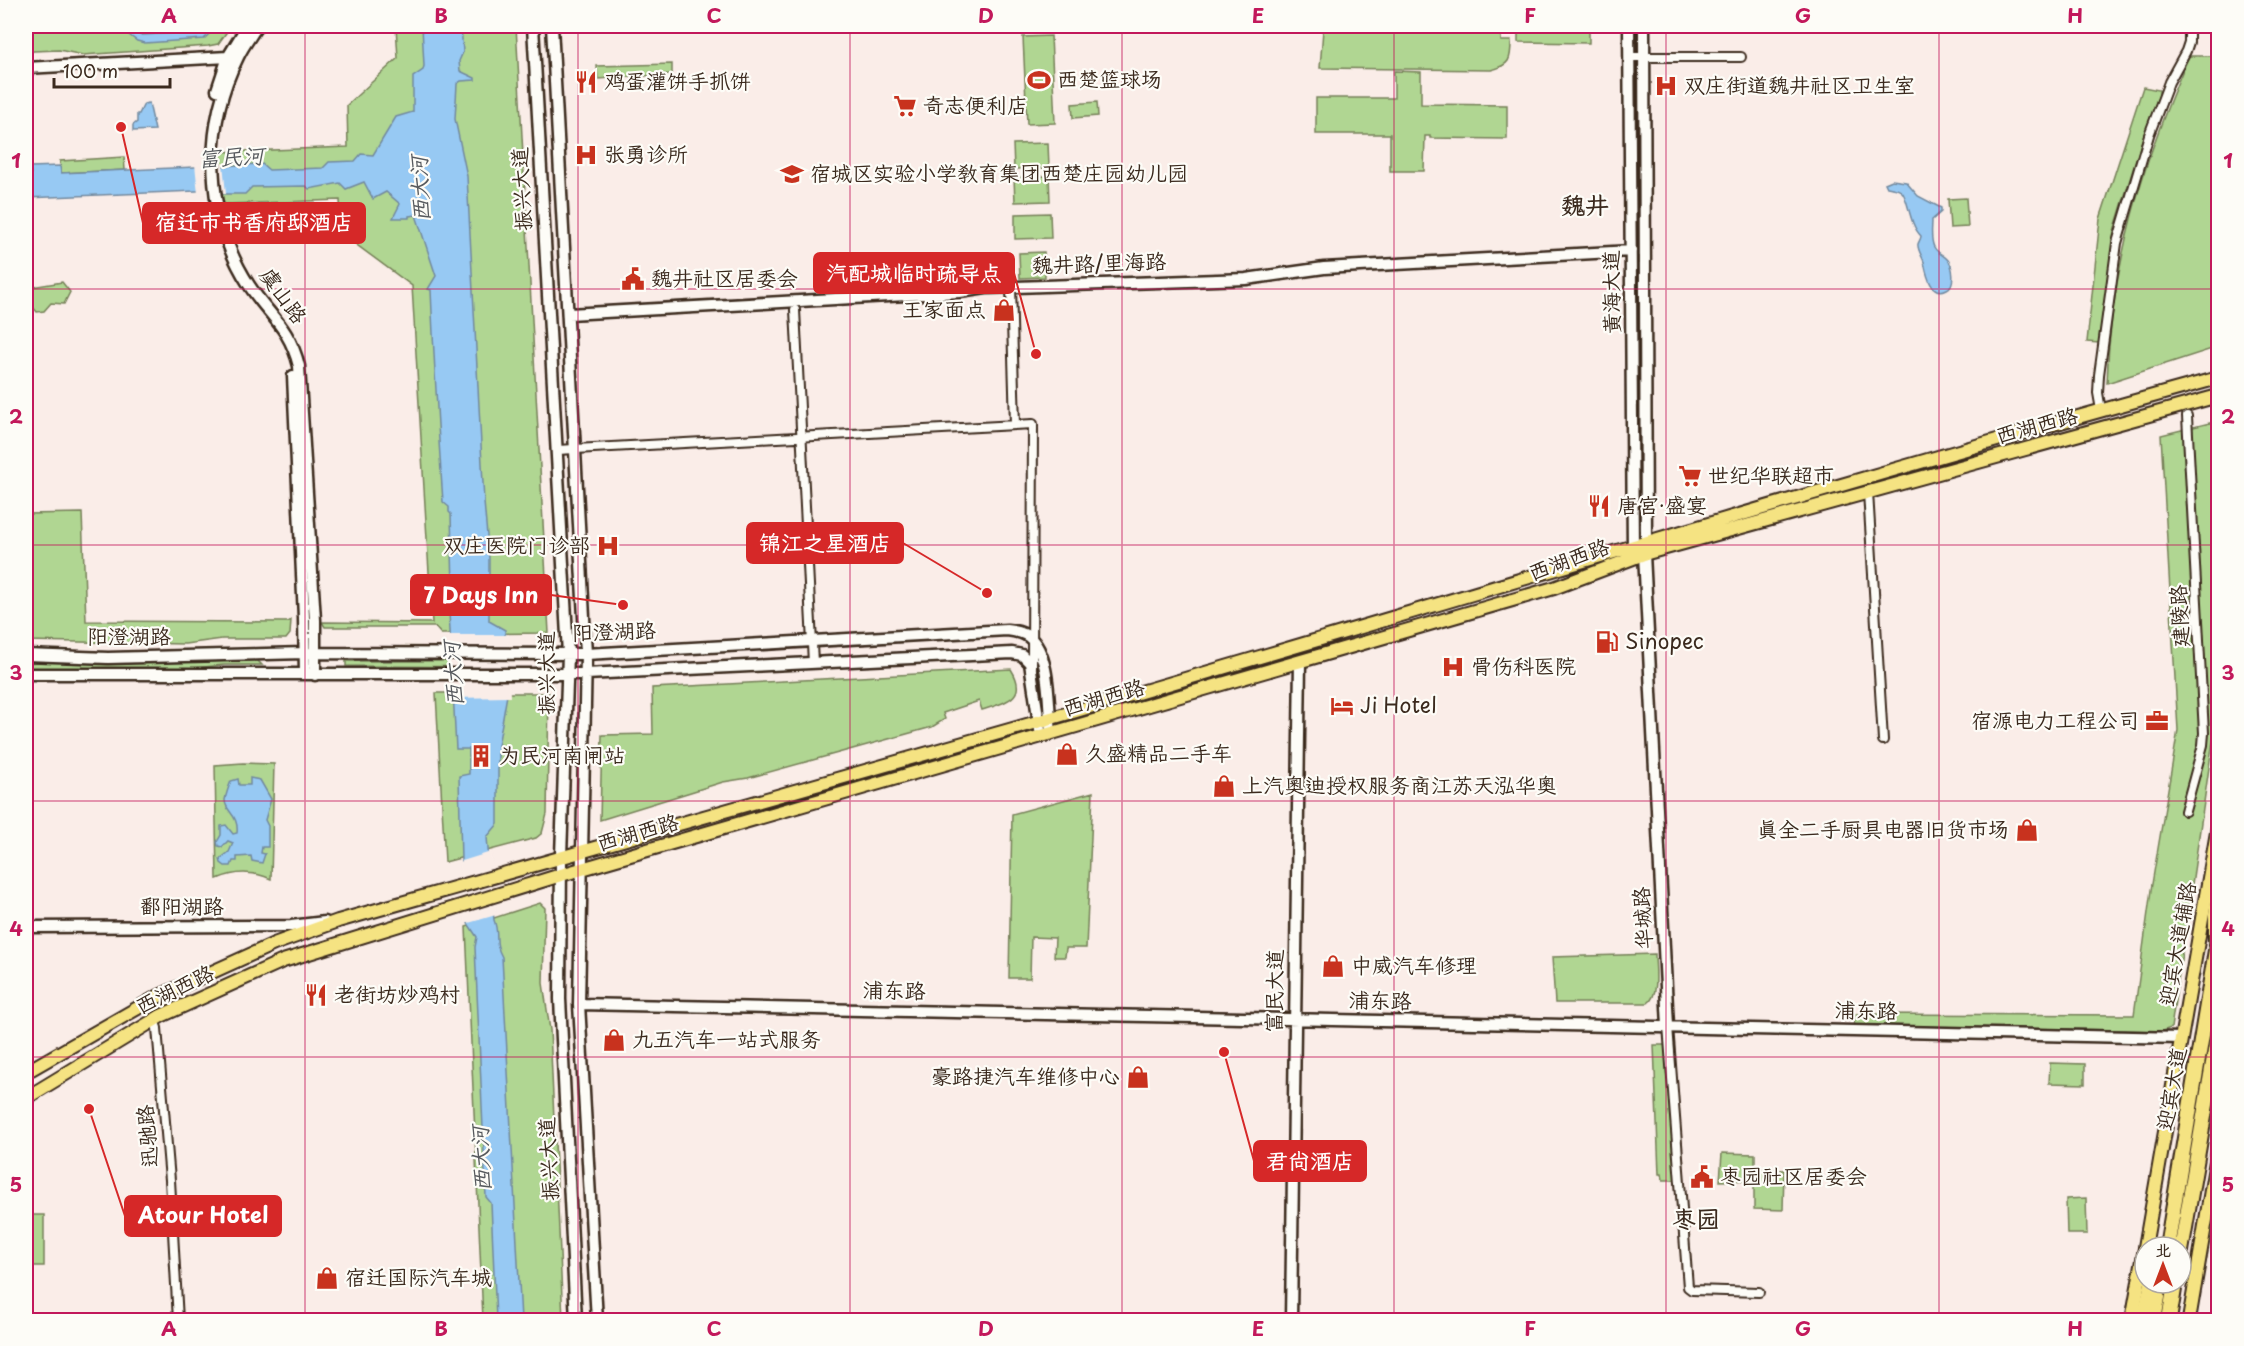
<svg xmlns="http://www.w3.org/2000/svg" width="2244" height="1346" font-family="'Playpen Sans','LXGW WenKai TC',sans-serif">
	<rect width="100%" height="100%" fill="#faede8"/>
	<filter id="ink" filterUnits="userSpaceOnUse"><feTurbulence type="fractalNoise" baseFrequency=".0167" numOctaves="2"/><feDisplacementMap in="SourceGraphic" scale="12" xChannelSelector="R" yChannelSelector="G"/><feConvolveMatrix kernelMatrix="1 2 1 2 8 2 1 2 1" color-interpolation-filters="sRGB"/></filter>
	<g filter="url(#ink)">
		<path fill="#b0d692" stroke="#768058" stroke-width="1.5" d="M26,26H231L218,44L208,46L83,55L59,50L33,51L26,55Z
			M396,26H516L549,633L441,634L435,627H325L322,622L432,623L412,286L342,234L340,200L223,204L218,152L348,147L347,105L398,58Z
			M1402,26H1419V28L1501,29V41H1511C1511,60 1510,65 1491,70L1320,68L1323,30L1401,31Z
			M1518,26H1589V43L1518,42Z
			M1051,36L1055,123L1027,124L1023,37Z
			M2189,56H2218V347L2107,383C2110,268 2143,160 2189,56Z
			M672,64V74L598,79L597,66Z
			M1394,71L1421,72V104L1507,105V139L1430,138V136H1425L1424,171H1390V134H1316V98H1394Z
			M2143,87L2159,90V95L2142,140L2114,231L2099,343L2087,342L2100,219Z
			M1097,102L1098,116L1073,118L1072,104Z
			M1048,143L1049,168L1014,169L1013,144Z
			M124,157L125,170L61,173L60,161Z
			M1049,176L1050,201L1015,202L1014,177Z
			M1966,198L1968,227L1950,228L1948,199Z
			M1050,213L1051,238L1015,239V214Z
			M1044,252L1045,277L1020,278L1019,253Z
			M62,282L70,292L64,304L51,303L44,311L37,312L26,299V288Z
			M2218,421V706L2171,1028L2162,1031L1854,1025L1855,1014L2134,1015L2151,890L2178,730L2161,435Z
			M82,513L86,621L288,622L291,620L290,634L286,639H222L185,644L26,641V514Z
			M60,660H257L262,665H224L194,668H26V663Z
			M346,661H508V667L346,666Z
			M1011,669C1029,698 1006,702 982,710L979,701L943,713L945,719L932,727L748,778L723,782L600,820L602,735L653,734L652,688Z
			M436,693H549L547,814L542,833L536,838L445,862Z
			M243,763L274,764L271,879C252,871 236,871 217,879L215,765Z
			M1093,792L1086,948H1066L1065,957H1054L1055,938L1031,937L1030,978H1009L1012,814Z
			M540,903L545,908L543,983L550,1030L563,1320H483L466,927Z
			M1655,954C1655,968 1660,994 1648,1003H1555L1552,957Z
			M1654,1045H1668L1676,1180H1663L1662,1174H1659Z
			M2050,1063L2085,1064V1084L2049,1083Z
			M1722,1153L1755,1154V1169L1784,1170L1783,1210L1754,1209V1180L1720,1181Z
			M2086,1198L2087,1234H2067L2066,1199Z
			M26,1215H44V1266H26Z"/>
		<path fill="#97c9f3" stroke="#72899e" stroke-width="1.5" d="M117,26H136L135,32L142,35L198,32L203,31L209,26H217L204,39L145,43L137,41Z
			M422,26H461L463,52L459,61L460,71L475,78V80L461,81L457,84L455,119L467,176L484,502L489,558V621L505,630L507,695L498,746V824L487,837L494,920C500,935 493,941 502,957L521,1320H496L491,1203L486,1197L475,947L477,937L467,922L461,861L459,776L469,774V749H456L448,591L453,587L451,514L449,512V507L443,502C438,429 434,360 431,290L428,289L436,276L416,215L409,216V218H393L400,204L386,192L373,199L364,182L346,189L340,183L309,189L306,186L252,187L245,194H221L220,190L26,198V174H31L30,167L60,166L61,173L262,164L269,170L323,168L329,162L355,161L361,154L373,155L396,117L413,112V77L423,70L424,66Z
			M149,103L155,130L133,131V125L137,122V114H139L144,104Z
			M1892,180L1906,182L1918,196L1941,208V212L1932,220C1932,229 1930,239 1934,247C1937,253 1944,255 1948,260C1953,266 1956,285 1947,289C1930,298 1926,271 1924,262C1923,257 1917,250 1918,244C1919,241 1921,239 1921,236C1908,223 1909,197 1901,191C1897,188 1891,188 1887,187L1885,183Z
			M250,778L260,780L271,799L265,820L268,826V847H262L261,853L265,854L262,863L252,861L251,856L237,857V861H233L231,866H225L221,863L220,859L229,852L233,843L228,841L222,847L218,846L217,842L221,835V826L226,825L233,834L237,833C239,814 225,812 225,800C226,795 229,786 231,781L238,779L239,785H250Z"/>
		<path fill="#faede8" d="M223,163L226,194H198L195,164Z
			M447,635H508L510,697L451,698Z
			M491,852L496,915L465,924L459,862Z"/>
		<g fill="none" stroke-linecap="round" stroke-linejoin="round">
			<g stroke="#3b2a1e" stroke-width="12">
				<path id="street" d="M1629,57H1741
					M1011,287L1015,425
					M795,310L813,663
					M2101,410L2098,393L2099,375L2117,243L2149,135L2169,82L2186,51L2189,42V26
					M557,450L1033,424L1032,666
					M1868,492L1883,740
					M2185,811L2203,745L2204,733L2187,416
					M154,1020L157,1028L170,1180L178,1320
					M1668,1026L1688,1287L1692,1290L1759,1292"/>
			</g>
			<g stroke="#3b2a1e" stroke-width="15">
				<path id="secondary" d="M257,26C251,36 243,46 238,57C202,129 205,217 249,285C269,316 289,326 299,366L315,620V675
					M533,26L568,654L561,856L560,999L576,1320
					M552,26L586,654L579,1004L597,1320
					M1629,26L1633,553
					M1644,26L1646,550
					M26,68L228,57
					M217,90L228,57L247,26
					M569,314L960,292L986,288L1246,279L1324,268L1631,251
					M293,376L304,618L305,674
					M1644,554L1668,1026
					M26,655L108,658L304,653L586,654L1007,630C1015,631 1023,632 1029,637C1051,654 1048,707 1051,733
					M26,674H586L1012,653L1022,655L1030,663L1040,730
					M26,927L291,926L325,922
					M579,1004L2181,1038
					M1291,1320L1300,661"/>
			</g>
			<g stroke="#3b2a1e" stroke-width="16">
				<path id="primary" d="M26,1072L157,997L274,944L338,921C583,850 830,783 1076,711C1457,600 1836,483 2218,378
					M26,1098L161,1016L283,961L561,875L1554,588L1644,554L2218,396
					M2145,1247L2218,826
					M2132,1320L2145,1248
					M2189,1320L2218,1149"/>
			</g>
			<g stroke="#3b2a1e" stroke-width="18">
				<path id="highway" d="M2216,946V914L2218,898
					M2167,1247L2218,938
					M2181,1251L2218,1034
					M2144,1320L2152,1283
					M2154,1320L2158,1297
					M2169,1320L2175,1283"/>
			</g>
			<use href="#street" stroke="#fdfcf7" stroke-width="8"/>
			<use href="#secondary" stroke="#fdfcf7" stroke-width="10"/>
			<use href="#primary" stroke="#f5e382" stroke-width="12"/>
			<use href="#highway" stroke="#f5e382" stroke-width="14"/>
		</g>
	</g>
	<path fill="none" stroke="#c2185b" stroke-width="1.5" stroke-opacity="0.55" d="M305,26V1320M578,26V1320M850,26V1320M1122,26V1320M1394,26V1320M1666,26V1320M1939,26V1320M26,289H2218M26,545H2218M26,801H2218M26,1057H2218"/>
	<defs>
		<g id="stadium-bare" transform="scale(1.8)"><path d="M0-5a6.5 5 0 1 0 0 10a6.5 5 0 1 0 0-10ZM-3.5-1.8h7v3.6h-7Z" fill="#c8321e" stroke="#fdfcf7" stroke-width="2.5" paint-order="stroke"/></g>
		<g id="restaurant-bare" transform="scale(1.8)"><path d="M-5-6h1v4h1v-4h1v4h1v-4h1v5L-1.5 .5V6h-2V.5L-5-1ZM5-6V6H3V1.5H1.5Q1.5-4 5-6Z" fill="#c8321e" stroke="#fdfcf7" stroke-width="2.5" paint-order="stroke"/></g>
		<g id="hospital-bare" transform="scale(1.8)"><path d="M-5-5h3v3.5h4V-5h3V5h-3V1.5h-4V5h-3Z" fill="#c8321e" stroke="#fdfcf7" stroke-width="2.5" paint-order="stroke"/></g>
		<g id="supermarket-bare" transform="scale(1.8)"><path d="M-6-5.5h2.5l.6 2H6L4.5 2H-2.5L-4.4-4H-6ZM-1.5 3.2a1.3 1.3 0 1 0 .1 0ZM3 3.2a1.3 1.3 0 1 0 .1 0Z" fill="#c8321e" stroke="#fdfcf7" stroke-width="2.5" paint-order="stroke"/></g>
		<g id="school-bare" transform="scale(1.8)"><path d="M0-5L7-2L0 1L-7-2ZM-4 1L0 2.5L4 1V4Q0 6-4 4Z" fill="#c8321e" stroke="#fdfcf7" stroke-width="2.5" paint-order="stroke"/></g>
		<g id="civic-bare" transform="scale(1.8)"><path d="M-.6-6.5H3V-4.5H.6V-3L4-1V1h2V6H-6V1h2V-1L-.6-3ZM-1.2 2.5V6h2.4V2.5Z" fill="#c8321e" stroke="#fdfcf7" stroke-width="2.5" paint-order="stroke"/></g>
		<g id="shop-bare" transform="scale(1.8)"><path d="M-5-2.5h2.3a2.7 3.5 0 0 1 5.4 0H5L5.5 6h-11ZM-1.5-2.5h3a1.5 2.3 0 0 0-3 0Z" fill="#c8321e" stroke="#fdfcf7" stroke-width="2.5" paint-order="stroke"/></g>
		<g id="fuel-bare" transform="scale(1.8)"><path d="M-5.5-6h7V0h2V4h1.3V-2.5L3-4.5l.8-.8L6-3V5H2.5V1h-1V6h-7ZM-4.2-4.7v3.2H.2V-4.7Z" fill="#c8321e" stroke="#fdfcf7" stroke-width="2.5" paint-order="stroke"/></g>
		<g id="hotel-bare" transform="scale(1.8)"><path d="M-6-4.5h1.5V1H6V5H4.5V3h-9V5H-6ZM-4 0a1.8 1.8 0 1 1 3.6 0ZM.5 0V-2.5h3Q6-2.5 6 0Z" fill="#c8321e" stroke="#fdfcf7" stroke-width="2.5" paint-order="stroke"/></g>
		<g id="office-bare" transform="scale(1.8)"><path d="M-6-3h4V-5.5h4V-3h4V5H-6ZM-1-4.5V-3h2v-1.5ZM-6 0V1H6V0Z" fill="#c8321e" stroke="#fdfcf7" stroke-width="2.5" paint-order="stroke"/></g>
		<g id="building-bare" transform="scale(1.8)"><path d="M-4-6H4V6H1V3H-1V6H-4ZM-2.5-4.3h1.7v1.8h-1.7ZM.8-4.3h1.7v1.8H.8ZM-2.5-1h1.7V.8h-1.7ZM.8-1h1.7V.8H.8Z" fill="#c8321e" stroke="#fdfcf7" stroke-width="2.5" paint-order="stroke"/></g>
	</defs>
	<g fill-rule="evenodd">
		<use href="#stadium-bare" x="1039" y="80"/>
		<use href="#restaurant-bare" x="586" y="82"/>
		<use href="#hospital-bare" x="1666" y="86"/>
		<use href="#supermarket-bare" x="905" y="106"/>
		<use href="#hospital-bare" x="586" y="155"/>
		<use href="#school-bare" x="792" y="174"/>
		<use href="#civic-bare" x="633" y="279"/>
		<use href="#shop-bare" x="1004" y="310"/>
		<use href="#supermarket-bare" x="1690" y="476"/>
		<use href="#restaurant-bare" x="1599" y="506"/>
		<use href="#hospital-bare" x="608" y="546"/>
		<use href="#fuel-bare" x="1607" y="642"/>
		<use href="#hospital-bare" x="1453" y="667"/>
		<use href="#hotel-bare" x="1342" y="706"/>
		<use href="#office-bare" x="2157" y="721"/>
		<use href="#shop-bare" x="1067" y="754"/>
		<use href="#building-bare" x="481" y="756"/>
		<use href="#shop-bare" x="1224" y="786"/>
		<use href="#shop-bare" x="2027" y="830"/>
		<use href="#shop-bare" x="1333" y="966"/>
		<use href="#restaurant-bare" x="316" y="995"/>
		<use href="#shop-bare" x="614" y="1040"/>
		<use href="#shop-bare" x="1138" y="1077"/>
		<use href="#civic-bare" x="1702" y="1177"/>
		<use href="#shop-bare" x="327" y="1278"/>
	</g>
	<g text-anchor="middle" stroke-width="4.5" stroke-linejoin="round" paint-order="stroke">
		<g font-size="21" fill="#3b2a1e" stroke="#fdfcf7" text-anchor="start">
			<text x="1057" y="87">西楚篮球场</text>
			<text x="604" y="89">鸡蛋灌饼手抓饼</text>
			<text x="1684" y="93">双庄街道魏井社区卫生室</text>
			<text x="923" y="113">奇志便利店</text>
			<text x="604" y="162">张勇诊所</text>
			<text x="810" y="181">宿城区实验小学教育集团西楚庄园幼儿园</text>
			<text x="651" y="286">魏井社区居委会</text>
			<text x="986" y="317" text-anchor="end">王家面点</text>
			<text x="1708" y="483">世纪华联超市</text>
			<text x="1617" y="513">唐宫·盛宴</text>
			<text x="590" y="553" text-anchor="end">双庄医院门诊部</text>
			<text x="1625" y="649">Sinopec</text>
			<text x="1471" y="674">骨伤科医院</text>
			<text x="1360" y="713">Ji Hotel</text>
			<text x="2139" y="728" text-anchor="end">宿源电力工程公司</text>
			<text x="1085" y="761">久盛精品二手车</text>
			<text x="499" y="763">为民河南闸站</text>
			<text x="1242" y="793">上汽奥迪授权服务商江苏天泓华奥</text>
			<text x="2009" y="837" text-anchor="end">真全二手厨具电器旧货市场</text>
			<text x="1351" y="973">中威汽车修理</text>
			<text x="334" y="1002">老街坊炒鸡村</text>
			<text x="632" y="1047">九五汽车一站式服务</text>
			<text x="1120" y="1084" text-anchor="end">豪路捷汽车维修中心</text>
			<text x="1720" y="1184">枣园社区居委会</text>
			<text x="345" y="1285">宿迁国际汽车城</text>
		</g>
		<g font-size="21" fill="#3b2a1e" stroke="#fdfcf7">
			<text transform="translate(522 189) rotate(-93)" y="7">振兴大道</text>
			<text transform="translate(1099 264) rotate(-2)" y="7">魏井路/里海路</text>
			<text transform="translate(1612 292) rotate(-91)" y="7">黄海大道</text>
			<text transform="translate(283 296) rotate(54)" y="7">虞山路</text>
			<text transform="translate(2037 426) rotate(-15)" y="7">西湖西路</text>
			<text transform="translate(1569 560) rotate(-20)" y="7">西湖西路</text>
			<text transform="translate(2180 616) rotate(-93)" y="7">建陵路</text>
			<text transform="translate(614 632) rotate(-2)" y="7">阳澄湖路</text>
			<text x="129" y="644">阳澄湖路</text>
			<text transform="translate(547 673) rotate(-90)" y="7">振兴大道</text>
			<text transform="translate(1104 698) rotate(-16)" y="7">西湖西路</text>
			<text transform="translate(638 833) rotate(-16)" y="7">西湖西路</text>
			<text x="182" y="914">鄱阳湖路</text>
			<text transform="translate(1643 918) rotate(-93)" y="7">华城路</text>
			<text transform="translate(2178 944) rotate(-80)" y="7">迎宾大道辅路</text>
			<text transform="translate(175 990) rotate(-26)" y="7">西湖西路</text>
			<text transform="translate(894 991) rotate(1)" y="7">浦东路</text>
			<text transform="translate(1275 991) rotate(-89)" y="7">富民大道</text>
			<text transform="translate(1380 1001) rotate(1)" y="7">浦东路</text>
			<text transform="translate(1866 1011) rotate(1)" y="7">浦东路</text>
			<text transform="translate(2172 1089) rotate(-80)" y="7">迎宾大道</text>
			<text transform="translate(148 1136) rotate(-95)" y="7">迅驰路</text>
			<text transform="translate(549 1159) rotate(-93)" y="7">振兴大道</text>
		</g>
		<g font-size="22" font-style="italic" fill="#575a5e" stroke="#fdfcf7">
			<text transform="translate(231 157) rotate(-3)" y="8">富民河</text>
			<text transform="translate(420 189) rotate(-93)" y="8">西大河</text>
			<text transform="translate(453 674) rotate(-94)" y="8">西大河</text>
			<text transform="translate(481 1159) rotate(-93)" y="8">西大河</text>
		</g>
		<g font-size="24" font-weight="bold" fill="#3b2a1e" stroke="#fdfcf7">
			<text x="1585" y="214">魏井</text>
			<text x="1696" y="1228">枣园</text>
		</g>
	</g>
	<path fill="none" stroke="#d62828" stroke-width="2" d="M121 127L143 223M1036 354L1014 273M987 593L903 543M623 605L551 595M1224 1052L1254 1161M89 1109L125 1216"/>
	<g fill="#d62828" stroke="#fdfcf7" stroke-width="2">
		<circle cx="121" cy="127" r="6"/>
		<circle cx="1036" cy="354" r="6"/>
		<circle cx="987" cy="593" r="6"/>
		<circle cx="623" cy="605" r="6"/>
		<circle cx="1224" cy="1052" r="6"/>
		<circle cx="89" cy="1109" r="6"/>
	</g>
	<g fill="#d62828" stroke="#d62828" stroke-width="2">
		<rect x="143" y="203" width="222" height="40" rx="6"/>
		<rect x="814" y="253" width="200" height="40" rx="6"/>
		<rect x="747" y="523" width="156" height="40" rx="6"/>
		<rect x="411" y="575" width="140" height="40" rx="6"/>
		<rect x="1254" y="1141" width="112" height="40" rx="6"/>
		<rect x="125" y="1196" width="156" height="40" rx="6"/>
	</g>
	<g font-size="22" text-anchor="middle" font-weight="bold" fill="#fff">
		<text x="254" y="230">宿迁市书香府邸酒店</text>
		<text x="914" y="281">汽配城临时疏导点</text>
		<text x="825" y="551">锦江之星酒店</text>
		<text x="481" y="603">7 Days Inn</text>
		<text x="1310" y="1169">君尚酒店</text>
		<text x="203" y="1223">Atour Hotel</text>
	</g>
	<rect width="2244" height="1346" fill="none" stroke="#fdfcf7" stroke-width="66"/>
	<g transform="translate(2163 1265)"><circle r="28" fill="#fdfcf7" stroke="#afa8a0" stroke-width="1.5"/>
	<path d="M0-4.5L10 22L0 15L-10 22Z" fill="#c8321e"/>
	<text y="-9" font-size="16" font-weight="bold" text-anchor="middle" fill="#3b2a1e">北</text>
	</g>
	<path d="M54 78v9h116v-9" fill="none" stroke="#3b2a1e" stroke-width="3"/>
	<text x="63" y="78" font-size="18" fill="#3b2a1e" stroke="#fdfcf7" stroke-width="4.5" paint-order="stroke">100 m</text>
	<rect x="33" y="33" width="2178" height="1280" fill="none" stroke="#c2185b" stroke-width="2"/>
	<g font-size="20" text-anchor="middle" font-weight="bold" fill="#c2185b">
		<text x="169" y="23">A</text>
		<text x="441" y="23">B</text>
		<text x="714" y="23">C</text>
		<text x="986" y="23">D</text>
		<text x="1258" y="23">E</text>
		<text x="1530" y="23">F</text>
		<text x="1803" y="23">G</text>
		<text x="2075" y="23">H</text>
		<text x="16" y="168">1</text>
		<text x="2228" y="168">1</text>
		<text x="16" y="424">2</text>
		<text x="2228" y="424">2</text>
		<text x="16" y="680">3</text>
		<text x="2228" y="680">3</text>
		<text x="16" y="936">4</text>
		<text x="2228" y="936">4</text>
		<text x="16" y="1192">5</text>
		<text x="2228" y="1192">5</text>
		<text x="169" y="1336">A</text>
		<text x="441" y="1336">B</text>
		<text x="714" y="1336">C</text>
		<text x="986" y="1336">D</text>
		<text x="1258" y="1336">E</text>
		<text x="1530" y="1336">F</text>
		<text x="1803" y="1336">G</text>
		<text x="2075" y="1336">H</text>
	</g>
</svg>
